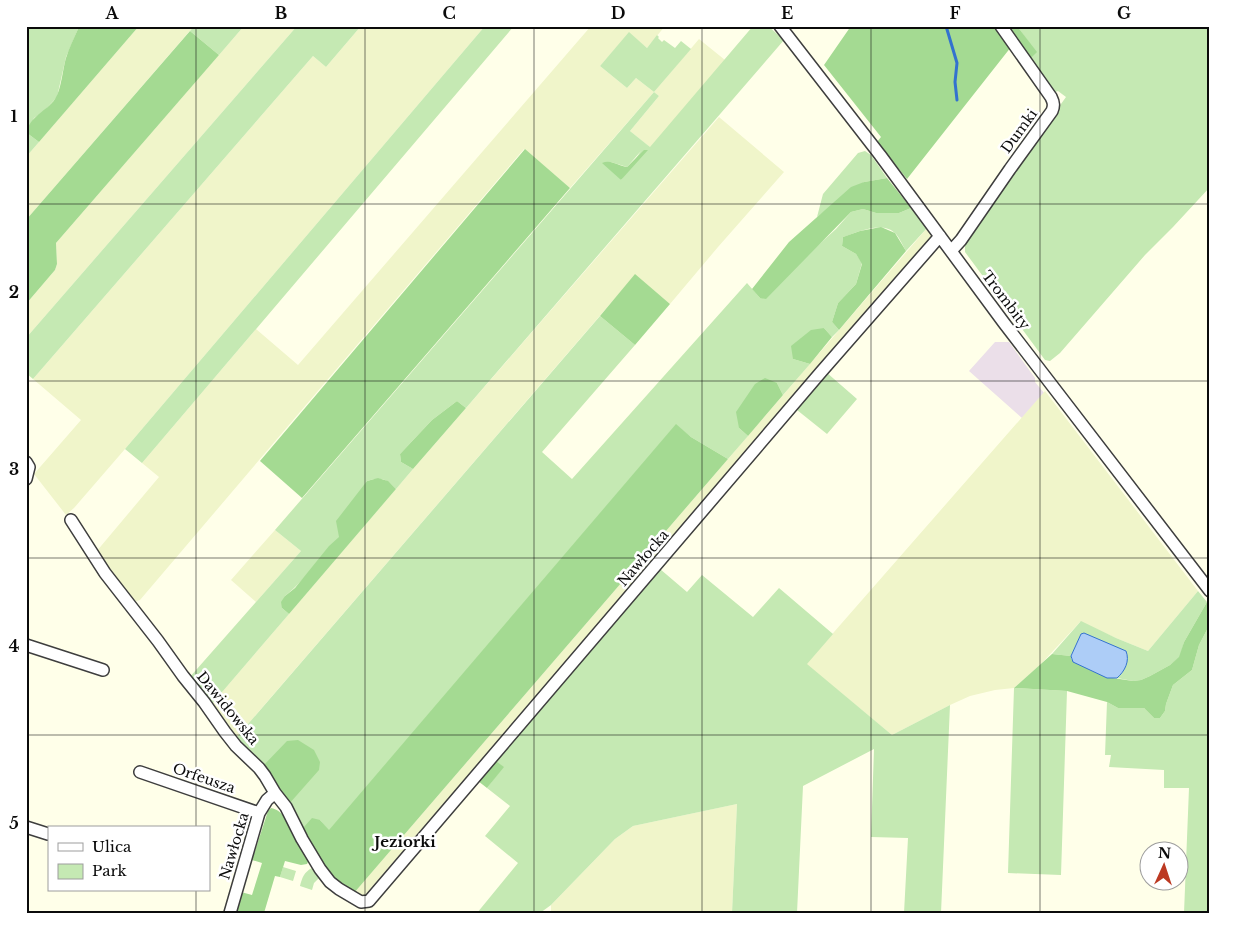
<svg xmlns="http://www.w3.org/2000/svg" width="1236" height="939" font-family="'Libre Baskerville',serif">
	<rect width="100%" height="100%" fill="#ffffe9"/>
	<path fill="#ebdfe9" d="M995,342H1009L1035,378V382L1044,393L1022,418L969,371Z"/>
	<path fill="#f0f5ca" d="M139,26H194L26,220V157Z
		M244,26H297L26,338V304L55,270L57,264L56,243Z
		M361,26H485L125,449L74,508L66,515L34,474L81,420L33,379L313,56L326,67Z
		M591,26H665L647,48L629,33L600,66L627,88L636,78L654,92L699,39L725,60L651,148L630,131L659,96L654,92L570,188L524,149L140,600L134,602L114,577L104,559L96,552L159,477L142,463L256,329L298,365Z
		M719,117L784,172L718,247L670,304L635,275L236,738L211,705L413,469Z
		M928,227L934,235L364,896L354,893Z
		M1045,391L1198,591L1148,651L1116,638L1080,622L1040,665L1014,688L995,690L970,696L950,705L892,735L806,664Z
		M275,530L301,551L256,602L231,580Z
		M737,804L732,913H551V905L615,839L633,826Z"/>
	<path fill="#c5e9b3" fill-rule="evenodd" d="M26,26H81L78,29L66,57L57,97L44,111L34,118L27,133L39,142L26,157Z
		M194,26H244L219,55L190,31Z
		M297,26H361L326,67L313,56L33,379L26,373V338Z
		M485,26H514L142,463L125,449Z
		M753,26H768L784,40L466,408L457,401L432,420L400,454L401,462L413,469L396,489C385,478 381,477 367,481L338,529L340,537C320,555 306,580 285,596L282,608L289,614L211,705L189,678L301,551L275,530L654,92L636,78L627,88L600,66L629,32L647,48L657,35L659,37L658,38L662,42L664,40L675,48L681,41L691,49L654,92L659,96L630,131L650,147ZM641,151L621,180L611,162L627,167Z
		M1017,26H1210V187L1173,227L1145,255L1060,353L1050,361L1045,360L965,252V238L1066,97L1058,91L1053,93L1029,60L1036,52Z
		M865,151L871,155L887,178L864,182L817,217L823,194L858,153Z
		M911,208L928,227L906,251C903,246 900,239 896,234C883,220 858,232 843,237L842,246L856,254L862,263L856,284L838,303L832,322L839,330L832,337L824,328L793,359L810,364L783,395L777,383L739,428L748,436L728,459L691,437L676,425L329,831L320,820L303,828L263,766L236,738L600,316L635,345L542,452L572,479L747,283L760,298L836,229L851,212L863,209L876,213H899Z
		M826,372L857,399L827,434L797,410Z
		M660,569L687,592L702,575L753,617L779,588L833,634L807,664L892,735L950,705L941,913H904L908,838L871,837L874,749L803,786L797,913H732L737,804L633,826L615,839L551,905L540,913H477L518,863L485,836L510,806L487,788L503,767L496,761Z
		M1198,591L1207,602L1184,642L1180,657L1170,665L1150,676L1141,680L1133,681L1117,678C1124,672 1128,663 1127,654L1081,634L1071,656L1052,654L1081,621L1116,638L1148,651Z
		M1210,624V913H1184L1189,788H1164V770L1109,767L1111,755H1105L1107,702L1118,708H1144L1154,718H1160L1165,711L1166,704L1173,685L1192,670L1199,645Z
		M1014,688L1067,691L1061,875L1008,873Z
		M283,867L296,871L293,881L280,877Z
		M312,868L317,870L320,877L314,883L312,890L300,886C302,878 304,872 312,868Z"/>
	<path fill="#a4da92" d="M81,26H139L39,142L27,133C28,117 47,111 55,99C61,91 63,68 66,58C69,48 74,38 78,29Z
		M851,26H996L1011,47L907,179L877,142L881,137L824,65Z
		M1006,26H1017L1037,52L1029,60Z
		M190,31L219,55L56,243L57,264L55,270L26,304V220Z
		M525,149L570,188L302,498L260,461Z
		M644,150H648L621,180L602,163C611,159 618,166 627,167Z
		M887,178L911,208L899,213H876L863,209L851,212L766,299L760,298L752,289L789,242L851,187L864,182Z
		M881,227L895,233L906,251L839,330L832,322L838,303L856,284L862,264L856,254L842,246L843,237L860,231Z
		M635,274L670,304L635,345L600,316Z
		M824,328L832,337L810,364L793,359L791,346L811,330Z
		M765,378L777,383L783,395L748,436L739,428L736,412L755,384Z
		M457,401L466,408L413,469L401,462L400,454L432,420Z
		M676,424L691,437L728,459L354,893C350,890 345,887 341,884C324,870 313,847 303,828L312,818L320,820L329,830Z
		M378,478L388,481L396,489L289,614L282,608L281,602L285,596L295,588L329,546L339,537L336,521L367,481Z
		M1207,602L1210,605V624L1199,645L1192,670L1173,685L1166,704L1165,711L1160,718H1154L1144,708H1118L1107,702L1067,691L1014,688L1052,654L1071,656V659L1113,678L1133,681L1141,680L1150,676L1170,665L1179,657L1184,642Z
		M298,740L314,750L320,762L319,770L289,804L263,766L287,741Z
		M496,761L504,767L487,788L478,781Z
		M271,808C277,809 280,812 285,817L309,860L307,864L301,865L285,861L280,877L275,876L264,913H244L235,910L241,892L252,895L262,863L252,860L268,811Z"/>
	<path fill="#adcdf7" stroke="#3372cf" d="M1084,633L1126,651C1130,661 1125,671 1117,678H1107L1073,662L1071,656L1081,634Z"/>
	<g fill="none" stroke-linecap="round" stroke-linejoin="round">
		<path stroke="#3372cf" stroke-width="3" d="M946,26L957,63L955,82L957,100"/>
		<g stroke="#3e3e3e" stroke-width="14">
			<path id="minor" d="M780,26L880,155L1004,323L1210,591
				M951,251L961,240L1010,169L1052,111C1054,106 1054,103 1051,97L1001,26
				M26,462L29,467L26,479
				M71,520L105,573L158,641L183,676L204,702L225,732L236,746L259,768L265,776L275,793L286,807L302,839L320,869L330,882L339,889L361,902L369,901L821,372L940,236
				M26,645L103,670
				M140,772L259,813
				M26,827L48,834
				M230,913L259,813L267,800L275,793"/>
		</g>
		<use href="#minor" stroke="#fff" stroke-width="11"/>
	</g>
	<path fill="none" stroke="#0b0b0b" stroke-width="1" stroke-opacity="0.55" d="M196,26V828M365,26V913M534,26V913M702,26V913M871,26V913M1040,26V913M26,204H1210M26,381H1210M26,558H1210M26,735H1210M196,890V913"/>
	<g text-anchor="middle" stroke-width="5" stroke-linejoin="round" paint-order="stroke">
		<g font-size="14" fill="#0b0b0b" stroke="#fff">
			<text transform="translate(1019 131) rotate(-54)" y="5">Dumki</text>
			<text transform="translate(1006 300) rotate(53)" y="5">Trombity</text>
			<text transform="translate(643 558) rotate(-49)" y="5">Nawłocka</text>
			<text transform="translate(228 708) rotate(51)" y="5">Dawidowska</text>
			<text transform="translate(204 778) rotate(19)" y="5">Orfeusza</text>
			<text transform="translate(234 846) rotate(-73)" y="5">Nawłocka</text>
		</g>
		<g font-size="15" font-weight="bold" fill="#0b0b0b" stroke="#fff">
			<text x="405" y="847">Jeziorki</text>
		</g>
	</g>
	<rect width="1236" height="939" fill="none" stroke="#ffffff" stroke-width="55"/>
	<rect x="48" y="826" width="162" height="65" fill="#ffffff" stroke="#9d9d9d"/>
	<rect x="58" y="843" width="25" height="8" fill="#ffffff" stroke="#9d9d9d"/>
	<text x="92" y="852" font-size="15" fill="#0b0b0b">Ulica</text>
	<rect x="58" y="864" width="25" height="15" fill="#c5e9b3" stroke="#9d9d9d"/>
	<text x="92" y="876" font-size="15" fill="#0b0b0b">Park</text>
	<g transform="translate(1164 866) rotate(3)"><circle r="24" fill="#ffffff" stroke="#9d9d9d"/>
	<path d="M0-4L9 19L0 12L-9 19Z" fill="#bc3922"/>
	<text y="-8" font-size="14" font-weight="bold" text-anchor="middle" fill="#0b0b0b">N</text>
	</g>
	<rect x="28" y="28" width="1180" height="884" fill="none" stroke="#0b0b0b" stroke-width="2"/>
	<g font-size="16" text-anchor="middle" font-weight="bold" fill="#0b0b0b">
		<text x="112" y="19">A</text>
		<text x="281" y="19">B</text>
		<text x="449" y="19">C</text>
		<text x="618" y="19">D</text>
		<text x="787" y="19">E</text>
		<text x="955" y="19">F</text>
		<text x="1124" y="19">G</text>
		<text x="14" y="122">1</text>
		<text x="14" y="298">2</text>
		<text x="14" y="475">3</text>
		<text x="14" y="652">4</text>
		<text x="14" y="829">5</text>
	</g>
</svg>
